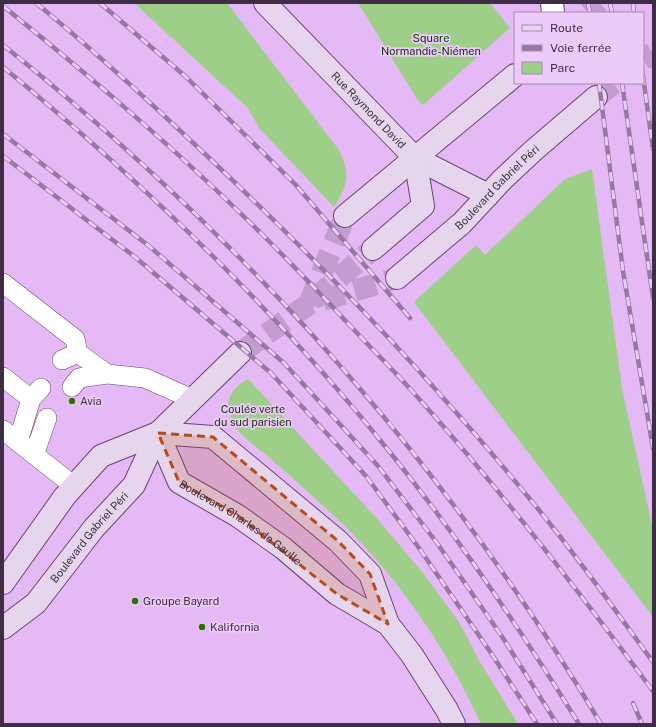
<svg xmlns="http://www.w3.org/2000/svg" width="656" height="727" font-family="'Public Sans',sans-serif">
	<rect width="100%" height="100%" fill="#e4b9f5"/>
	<path fill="#9ecf89" d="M134,3H227L339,150C351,175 348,185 334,207L259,128L248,108Z
		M358,3H490L510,28L423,105L419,102Z
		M592,169L622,388L653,530V617L414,302L476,245L485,255L565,179Z
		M248,379L380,522L423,573L459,622L480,662L518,724H481C446,647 396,573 333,515C311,494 288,474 265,454C255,446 244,438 236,428C223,406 226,391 248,379Z"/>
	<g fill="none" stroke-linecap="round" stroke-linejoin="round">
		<path stroke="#c39dd2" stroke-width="22" stroke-dasharray="22 11" stroke-linecap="butt" d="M588,13L600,3
			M643,60L653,53
			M596,97L614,83
			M314,299L373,249
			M309,304L345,216
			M240,353L309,304L397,278"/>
		<g stroke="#694478" stroke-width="20">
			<path id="service" d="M3,283L75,339L78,353
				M62,360L78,353L107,374L145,378L192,399
				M3,377L31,399
				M72,387L79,378L107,374
				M3,430L74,486
				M18,442L31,399L41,388
				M34,455L47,418"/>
		</g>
		<g stroke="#694478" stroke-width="24">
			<path id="minor" d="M552,3L553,13"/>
		</g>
		<g stroke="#694478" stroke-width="24">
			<g id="secondary">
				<path id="s1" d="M265,3L415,158L488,195"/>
				<path d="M345,216L515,75"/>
				<path d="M373,249L423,206L415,158"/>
				<path id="s2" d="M397,278L462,223L503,179L534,150L596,97"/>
				<path id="s3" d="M158,433L179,482L238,516L283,548L337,594L388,624"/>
				<path d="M3,583L65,496L101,456L158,433L213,437L338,541L370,574L388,624L412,655L447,710L454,724"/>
				<path id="s4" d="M3,628L36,603L94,528L134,485L158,433L240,353"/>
			</g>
		</g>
		<use href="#service" stroke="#fff" stroke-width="19"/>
		<use href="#minor" stroke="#fff" stroke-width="22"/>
		<use href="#secondary" stroke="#e7d5ee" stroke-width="22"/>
		<g stroke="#9778a3" stroke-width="4.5">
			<path id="rail" d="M36,3C95,51 151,103 206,155C327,269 442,390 547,520C584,566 618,614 653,662
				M100,3L185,76L295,184L410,318
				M588,3L590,13
				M610,3L612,13
				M633,3L634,13
				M3,6C83,71 162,137 236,209C277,248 317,290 356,332C378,355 400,377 421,401C503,493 579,592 653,691
				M3,45C243,237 443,459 601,724
				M3,67C145,184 278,312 393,456C461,541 522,632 579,724
				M643,76L653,149
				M599,83L623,271L653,448
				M622,83L653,298
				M3,134L149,246L284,363L378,466L437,543L503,638L557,724
				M3,156L135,257L271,373L366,476L419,548L491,653L537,724
				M633,703L642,724"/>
		</g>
		<use href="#rail" stroke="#eccafa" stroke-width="3" stroke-dasharray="9" stroke-linecap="butt"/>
	</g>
	<path fill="#b54c1d" fill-opacity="0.2" stroke="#b54c1d" stroke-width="3" stroke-dasharray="8 5" stroke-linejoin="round" d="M158,433L213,437L338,541L370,574L388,624L337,594L238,516L179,482Z"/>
	<g fill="#326e00" stroke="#eccafa" stroke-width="1.5">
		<circle cx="72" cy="401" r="4"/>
		<circle cx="135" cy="601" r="4"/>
		<circle cx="202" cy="627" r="4"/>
	</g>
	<g text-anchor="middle" stroke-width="3.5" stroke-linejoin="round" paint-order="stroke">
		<g font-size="11" fill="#133300" stroke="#eccafa">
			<text x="431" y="42">Square<tspan x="431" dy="13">Normandie-Niémen</tspan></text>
			<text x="253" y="413">Coulée verte<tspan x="253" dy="13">du sud parisien</tspan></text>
		</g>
		<g font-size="11" fill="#3e2d45" stroke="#eccafa">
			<text dy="4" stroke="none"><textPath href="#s1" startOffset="149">Rue Raymond David</textPath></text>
			<text dy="4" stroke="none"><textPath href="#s2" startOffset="135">Boulevard Gabriel Péri</textPath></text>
			<text dy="4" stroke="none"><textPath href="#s3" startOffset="127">Boulevard Charles de Gaulle</textPath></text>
			<text dy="4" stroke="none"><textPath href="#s4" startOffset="126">Boulevard Gabriel Péri</textPath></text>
		</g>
		<g font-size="11" fill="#3e2d45" stroke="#eccafa" text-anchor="start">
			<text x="80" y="405">Avia</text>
			<text x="143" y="605">Groupe Bayard</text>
			<text x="210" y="631">Kalifornia</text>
		</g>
	</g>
	<rect width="656" height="727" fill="none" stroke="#3e2d45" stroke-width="8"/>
	<rect x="514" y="12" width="130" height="72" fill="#eccafa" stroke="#a68bb2"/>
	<rect x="522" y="25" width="20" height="6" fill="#e7d5ee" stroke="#a68bb2"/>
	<text x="550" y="32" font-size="12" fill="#3e2d45">Route</text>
	<rect x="522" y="45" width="20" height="6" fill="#9778a3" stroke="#a68bb2"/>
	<text x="550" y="52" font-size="12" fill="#3e2d45">Voie ferrée</text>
	<rect x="522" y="62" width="20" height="12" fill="#9ecf89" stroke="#a68bb2"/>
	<text x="550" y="72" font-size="12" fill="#3e2d45">Parc</text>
</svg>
